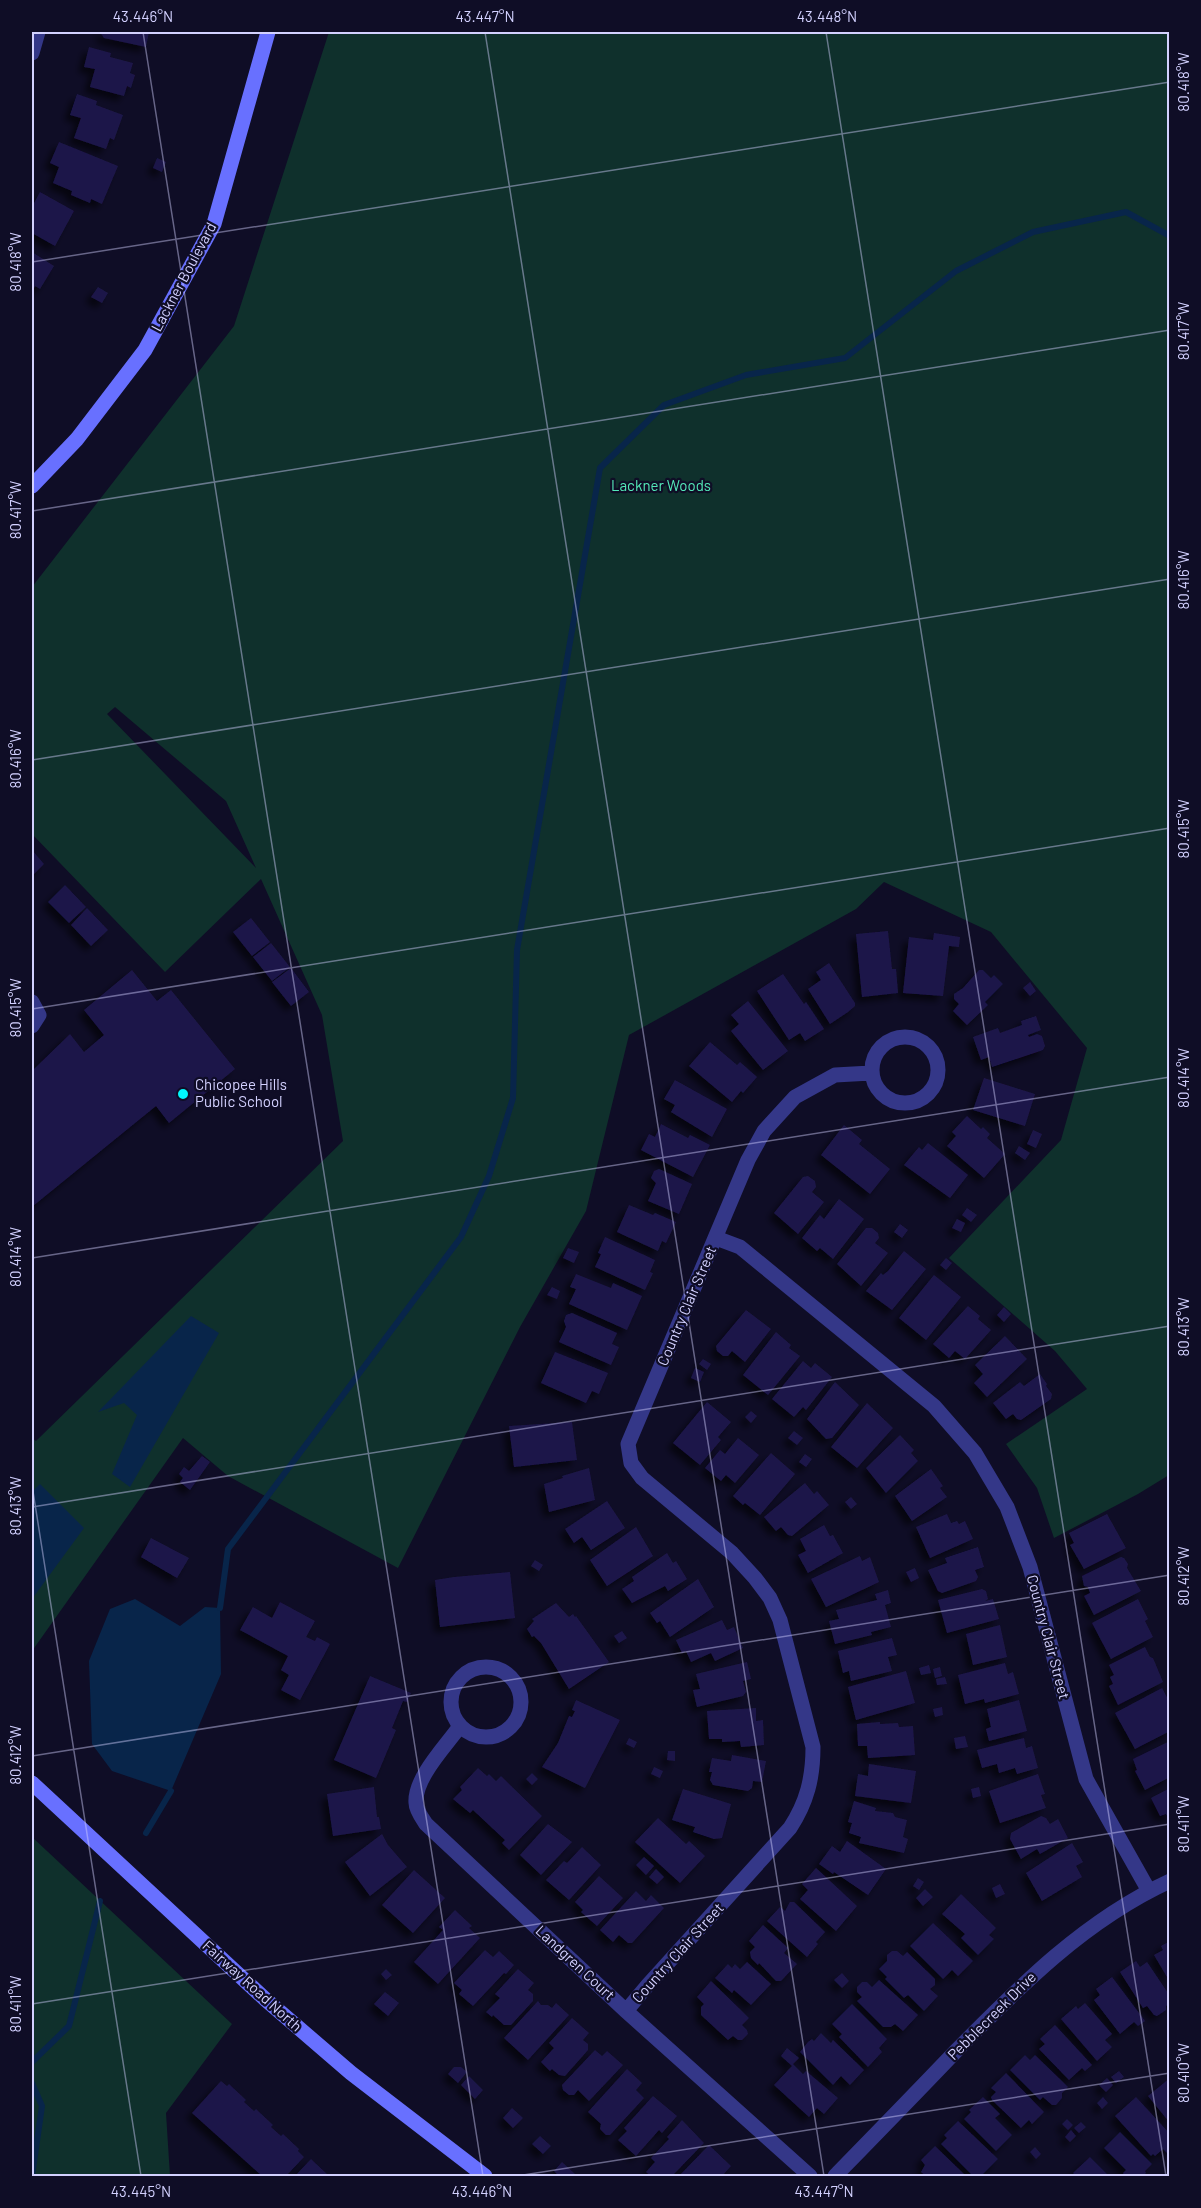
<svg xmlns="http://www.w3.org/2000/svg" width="1201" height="2208" font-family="Barlow,sans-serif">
	<defs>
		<filter id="shadow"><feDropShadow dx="-5.5" dy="5.5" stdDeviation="3" flood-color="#0009"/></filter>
	</defs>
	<rect width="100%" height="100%" fill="#0f0d26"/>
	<path fill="#0f302c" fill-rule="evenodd" d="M329,32H1169V1475L1138,1494L1054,1538L1037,1488L1006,1444L1087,1389L1055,1351L949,1258L1061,1140L1087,1048L991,932L884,882L856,909L629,1035L586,1211L520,1327L398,1568L228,1476L183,1438L32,1651V1438L36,1441L343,1141L322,1015L261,879L165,972L32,834V587L234,326ZM115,707L226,801L256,868L107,714Z
		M32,1837L232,2024L166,2113L170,2176H32Z"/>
	<path fill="#08254a" d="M191,1316L219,1333L130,1487L112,1474L137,1415L124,1403L98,1412Z
		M40,1484L84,1528L32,1599V1492Z
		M135,1599L180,1626L205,1607L220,1608L221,1674L171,1791L112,1771L92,1744L89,1661L110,1609Z"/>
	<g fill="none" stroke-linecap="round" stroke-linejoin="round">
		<path stroke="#08254a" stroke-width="6" d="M220,1608L228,1549L461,1237L489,1176L513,1098L517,950L600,468L664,405L746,375L845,358L956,271L1033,232L1126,212L1170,236
			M146,1833L171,1791
			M32,2062L69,2026L100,1901
			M32,2083L42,2106L32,2176"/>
	</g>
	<path fill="#1d1748" filter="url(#shadow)" d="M100,32H149L146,47L104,38Z
		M89,47L111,53L110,57L133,63L130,73L135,75L131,88L127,86L124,96L90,87L95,69L84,67Z
		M77,94L97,101L96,105L123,115L114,140L110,138L106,149L74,138L81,118L70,115Z
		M59,142L118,166L102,204L91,199L90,203L71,195L72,191L53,183L59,167L50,163Z
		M157,158L166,162L162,172L153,168Z
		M40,192L74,211L55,246L32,233V207Z
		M32,252L54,266L40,289L35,286L32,292Z
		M98,287L108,293L102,303L91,297Z
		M32,850L44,864L32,876Z
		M65,885L86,907L69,923L48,902Z
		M87,908L108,930L91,946L71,925Z
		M251,918L270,942L252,956L233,932Z
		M888,931L892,969H896L898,993L862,997L856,934Z
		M934,933L960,937L959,947L949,946L943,996L903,993L909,937L933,940Z
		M271,943L290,967L272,981L253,957Z
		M829,963L855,1003V1006L848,1012L830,1024L808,989L821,980L816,972Z
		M291,968L309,992L291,1006L272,982Z
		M132,970L157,1001L171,990L235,1069L169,1123L156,1106L33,1206L32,1204V1071L70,1034L84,1052L104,1035L84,1010Z
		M979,970H983L991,978L994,975L1003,984L985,1002L988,1005L967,1025L953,1011L959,1004L954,999V994L963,988Z
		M783,974L804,1004L806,1002L824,1029L805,1041L800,1033L789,1040L757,991Z
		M1030,982L1036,991L1030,996L1023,988Z
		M748,1001L788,1051L763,1070L731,1031L739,1024L731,1015Z
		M1036,1016L1041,1030L1028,1035L1029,1037L1037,1034L1042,1036L1045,1046L1043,1050L992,1067L989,1057L981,1060L973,1037L998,1028L1000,1033L1022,1025L1021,1021Z
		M710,1042L737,1065L740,1062L757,1077L743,1093L741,1091L732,1102L689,1066Z
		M984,1078L1035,1094L1025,1126L973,1110Z
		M675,1080L727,1109L712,1137L671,1112L675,1105L664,1099Z
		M967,1116L981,1129L983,1127L990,1134L987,1138L1005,1154L984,1178L947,1146L956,1136L952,1132Z
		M661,1124L688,1138L690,1135L710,1145L693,1177L641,1150L649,1134L655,1137Z
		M844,1125L862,1140L859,1144L890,1169L870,1194L821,1155Z
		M1033,1130L1042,1134L1036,1148L1027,1144Z
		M928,1143L968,1175L950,1198L904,1165L919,1147L922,1150Z
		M1019,1146L1030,1153L1025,1160L1015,1153Z
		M659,1169L692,1184L679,1214L648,1201L656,1183L651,1178L654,1171Z
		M808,1176L815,1181L816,1187L812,1192L824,1202L798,1234L774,1213L803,1177Z
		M839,1199L864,1219L833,1259L820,1248L817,1251L802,1238L820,1215L824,1219Z
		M629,1205L653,1215L655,1213L676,1222L666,1243L662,1241L658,1251L617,1232Z
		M967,1208L977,1215L971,1222L962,1215Z
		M957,1219L965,1223L961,1232L952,1228Z
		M900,1224L908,1230L902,1238L894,1232Z
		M866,1228H872L878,1233L879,1238L875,1243L888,1253L861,1286L837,1264Z
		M605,1237L655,1260L650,1272L653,1273L645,1290L595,1267L601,1254L598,1253Z
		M568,1248L579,1252L574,1263L563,1258Z
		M904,1251L926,1269L892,1310L866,1291L881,1273L883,1275L888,1271Z
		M946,1258L952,1263L946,1270L940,1265Z
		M576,1274L611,1288L613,1283L642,1296L627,1330L569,1304L576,1289L570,1287Z
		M934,1275L961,1297L926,1340L899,1318Z
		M552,1287L560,1291L557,1299L547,1295Z
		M968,1306L980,1316L978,1319L991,1330L965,1359L955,1351L949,1358L933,1344Z
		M1004,1307L1011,1314L1004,1322L997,1315Z
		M746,1310L771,1329L745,1362L732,1351L728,1356H723L717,1351L716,1346Z
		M572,1313L617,1333L612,1344L619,1347L611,1365L559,1342L566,1327L564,1321L566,1315Z
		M776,1332L791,1345L789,1348L800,1356L768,1395L743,1375Z
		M1005,1336L1027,1359L987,1397L974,1383L983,1374L975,1365Z
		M555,1352L608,1373L599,1394L592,1391L586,1403L541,1383Z
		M703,1359L711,1364L707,1370L699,1364Z
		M803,1361L811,1368L815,1363L832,1377L806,1410L803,1407L794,1417L772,1399Z
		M695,1368L704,1372L700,1382L691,1378Z
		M1040,1374L1047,1384L1046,1386L1052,1394L1051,1399L1021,1420L1017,1419L1013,1414L1006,1419L993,1403L1020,1382L1024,1386Z
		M835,1382L859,1405L832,1438L826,1439L807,1419Z
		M707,1402L731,1422L718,1437L721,1440L700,1465L673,1443Z
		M867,1403L893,1428L857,1468L831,1447Z
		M751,1411L757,1416L751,1423L745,1417Z
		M572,1422L577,1460L514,1467L509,1426Z
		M794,1431L803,1438L797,1445L788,1438Z
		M900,1435L914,1450L911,1453L918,1461L886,1493L866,1468Z
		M738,1438L759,1455L735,1483L726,1475L721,1481L705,1468L720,1450L725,1454Z
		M771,1453L795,1474L760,1515L745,1503L743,1505L733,1496Z
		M805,1454L812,1459L806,1467L799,1462Z
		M202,1456L210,1462L190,1490L180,1482L183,1478L179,1474L184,1467L189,1471Z
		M589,1468L595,1500L549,1512L544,1484L563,1478L562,1476Z
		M931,1469L943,1486L940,1488L947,1497L912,1521L895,1496Z
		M805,1483L814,1494L817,1491L829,1505L792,1536L788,1535L781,1527L776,1531L764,1517Z
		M851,1497L857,1504L851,1509L845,1502Z
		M607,1501L625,1528L591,1550L582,1537L574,1543L565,1529Z
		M947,1514L951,1523L957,1521L959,1524L965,1521L973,1539L930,1558L916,1527Z
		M1107,1514L1126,1548L1084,1569L1070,1545L1074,1543L1069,1533Z
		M824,1525L830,1536L833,1535L843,1553L808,1573L798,1555L806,1551L800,1539Z
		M636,1527L653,1556L607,1586L590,1560Z
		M151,1538L189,1558L177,1578L141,1557Z
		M978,1547L984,1567L975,1570L978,1577L976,1581L942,1593L938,1591L928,1570L947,1563L945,1558Z
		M667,1553L673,1563L676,1561L687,1579L668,1591L665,1586L632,1603L622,1589L634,1581L632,1577Z
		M860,1556L862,1561L870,1557L879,1582L826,1607L811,1579Z
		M1121,1557L1124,1558L1128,1564L1127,1568L1141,1591L1094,1615L1084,1596L1090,1593L1088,1587L1084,1586L1082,1576Z
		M535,1560L543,1565L539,1571L531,1566Z
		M915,1568L919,1578L911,1582L906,1572Z
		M510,1572L515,1618L440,1627L435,1580L454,1577Z
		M698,1579L714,1607L670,1637L660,1621L657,1623L650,1613Z
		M982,1589L986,1591L988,1599L985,1601L993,1599L999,1619L947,1633L938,1600Z
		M888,1590L891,1603L885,1605L891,1627L871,1632L872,1635L835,1644L829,1621L839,1619L836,1610L877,1600L875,1594Z
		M1138,1599L1148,1619L1145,1621L1153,1637L1111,1659L1092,1623Z
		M280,1602L315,1621L306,1637L315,1641L317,1637L330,1644L300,1700L281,1690L289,1675L281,1670L288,1656L240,1630L253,1607L272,1618Z
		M556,1603L569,1617L573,1614L575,1617L576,1616L609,1662L569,1689L541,1643L534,1636L532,1637L527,1629L534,1621L532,1619Z
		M722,1620L727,1630L734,1627L743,1648L715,1661L711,1653L691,1662L686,1651L682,1653L676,1640Z
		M1000,1625L1007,1657L973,1665L966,1634Z
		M622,1631L627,1638L619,1643L614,1636Z
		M892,1638L897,1655L888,1657L892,1671L851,1681L849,1671L843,1673L838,1651Z
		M1145,1647L1150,1657L1153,1658L1163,1682L1118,1705L1109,1686L1113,1684L1110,1677L1114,1675L1109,1665Z
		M747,1662L751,1679L743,1681L746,1692L743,1696L697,1707L693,1690L700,1689L696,1674Z
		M1005,1663L1008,1674L1013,1672L1019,1694L985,1703L984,1699L965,1704L958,1675Z
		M929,1665L931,1673L921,1675L919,1668Z
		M940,1667L942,1676L935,1678L933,1669Z
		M906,1671L915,1703L856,1720L848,1687Z
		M370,1676L411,1693L407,1702L403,1701L392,1728L396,1730L376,1778L334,1760Z
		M945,1677L947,1684L937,1685L936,1679Z
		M1162,1688L1170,1703V1731L1135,1749L1115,1713Z
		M576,1700L620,1720L585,1788L542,1767L558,1743L569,1716L572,1717L575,1711L572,1710Z
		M1019,1700L1027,1731L989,1741L986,1729L991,1727L987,1709Z
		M942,1707L943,1715L935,1717L933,1709Z
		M756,1708V1721L763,1720L764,1745L741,1747L740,1741L722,1742V1739H709L707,1711Z
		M880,1722V1724L898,1723L899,1727L913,1726L915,1755L868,1758L867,1746H858L857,1724Z
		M965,1736L968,1747L956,1749L954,1738Z
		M629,1738L637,1742L634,1748L626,1744Z
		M1024,1738L1026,1748L1032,1746L1038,1768L1017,1774L1015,1768L999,1773L997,1764L982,1768L977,1750Z
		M1170,1741V1777L1145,1790L1135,1771L1137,1770L1133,1759Z
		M668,1751H675V1761L667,1760Z
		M732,1755L766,1761L762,1782L753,1781L752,1788L748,1791L713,1785L710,1780L712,1772H709L712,1758L731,1761Z
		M869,1764L916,1771L911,1803L855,1796L858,1774L868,1776Z
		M654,1767L663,1771L660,1778L651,1774Z
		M478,1768L487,1776L489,1774L496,1781L501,1776L542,1816L509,1850L502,1843L505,1840L473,1810L470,1813L453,1799L462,1790L460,1787Z
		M532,1773L538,1779L532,1785L526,1779Z
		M1038,1774L1045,1794L1041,1795L1046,1808L1000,1823L989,1791Z
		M374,1787L377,1817H379L381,1829L333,1836L327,1794Z
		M979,1787L981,1796L973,1798L971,1789Z
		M1170,1788V1821L1166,1814L1160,1816L1151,1798Z
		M683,1789L731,1804L722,1838L714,1839L693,1832L695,1827L672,1820Z
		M854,1801L876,1808L875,1811L893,1813L895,1817L907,1820L903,1837L908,1839L904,1853L859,1843L861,1837L849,1833L852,1823L848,1822Z
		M1041,1816L1046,1818L1050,1824L1058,1819L1068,1838L1040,1854L1037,1849L1021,1859L1010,1839L1011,1833Z
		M658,1818L686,1844L689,1841L705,1856L680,1883L635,1842Z
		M548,1824L572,1842L541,1875L520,1855Z
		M382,1834L388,1845L407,1867L370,1896L345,1862Z
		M847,1841L886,1869L868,1895L834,1872L833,1874L819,1864L832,1846L840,1852Z
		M1072,1843L1083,1862L1076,1866L1082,1877L1042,1901L1026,1873Z
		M582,1847L601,1865L569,1900L546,1880L564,1861L567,1863Z
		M644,1857L654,1866L646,1875L636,1865Z
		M816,1868L857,1906L836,1931L800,1899L808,1890L802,1884Z
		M656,1869L664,1877L657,1884L649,1877Z
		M414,1870L445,1898L413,1933L382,1905Z
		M599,1876L623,1898L597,1926L581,1912L583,1910L575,1902Z
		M918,1878L924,1882L919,1890L913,1886Z
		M1000,1884L1005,1894L996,1898L992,1888Z
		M925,1889L933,1897L923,1906L916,1898Z
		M636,1891L646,1901L651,1895L664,1908L632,1943H628L619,1935L613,1942L600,1930Z
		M961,1894L996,1928L989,1935L994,1939L978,1955L961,1938L965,1934L942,1914Z
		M790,1902H794L825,1932L816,1942L818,1944L807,1957L767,1921L780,1907L785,1911Z
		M455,1910L472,1926L469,1928L480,1938L438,1984L414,1962L443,1930L439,1927Z
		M933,1923L973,1961L958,1976L952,1970L943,1979L910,1946Z
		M763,1925L788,1948L784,1953L797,1964L781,1981H776L759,1963L758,1965L751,1958L750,1952L755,1947L749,1941Z
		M1170,1941V1982L1154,1955L1163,1950L1161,1946Z
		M485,1950L493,1957L499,1951L514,1965L506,1974L504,1973L473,2006L459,1994L462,1990L454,1983Z
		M892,1951H897L903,1956L907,1952L935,1979V1985L930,1989L938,1996L924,2011L908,1995L904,1998L885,1979L887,1977L879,1969L887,1961V1955Z
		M1136,1961L1140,1967L1147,1962L1170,1996V2003L1166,2006V2010L1157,2016L1154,2015L1147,2006L1143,2008L1120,1972Z
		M747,1962L771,1984L751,2005L734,1990L732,1993L715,1978L728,1964L732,1968L735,1964L740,1969Z
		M386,1969L392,1975L386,1980L381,1974Z
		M518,1969L534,1983L528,1990L533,1994V2001L511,2025H504L493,2015L492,2017L486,2012L500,1998L495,1994Z
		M842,1973L849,1981L842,1988L834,1980Z
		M1112,1977L1145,2021L1138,2026L1134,2022L1120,2034L1094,2000L1100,1995L1096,1989Z
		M879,1980L918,2015L903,2031L895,2024L891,2027H883L857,2001L862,1997L857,1992V1987L862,1982H867L872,1987Z
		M711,1981L749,2018L742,2025L747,2030L748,2034L742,2040H738L733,2036L728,2040L701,2015V2007L704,2004L697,1997Z
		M385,1992L399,2003L388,2016L374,2004Z
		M538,2001L541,2005H548L552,2008L556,2003L569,2015L528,2060L504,2038Z
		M1085,2003L1112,2034L1105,2040L1112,2047L1097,2061L1061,2019L1076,2006L1078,2009Z
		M852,2004L887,2039L879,2048L882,2052L868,2067L839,2037L842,2034L832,2024Z
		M572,2018L589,2033L583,2040L588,2044V2050L565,2076L559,2075L552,2069L550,2071L541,2062L554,2048L549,2043Z
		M1055,2025L1092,2065L1085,2071L1082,2068L1069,2080L1039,2049L1045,2044L1040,2039Z
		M821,2033L831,2043L833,2040L864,2070L850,2085L841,2076L833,2085L800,2052L808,2042L812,2039L814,2041Z
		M787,2048L799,2058L793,2064L803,2074L806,2071L838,2098L824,2114L817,2108L809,2117L774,2085L792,2066L781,2056Z
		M595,2050L602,2056L607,2051L623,2065L589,2101L578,2090L574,2095H569L563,2090L562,2085Z
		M1025,2055L1030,2060L1035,2055L1068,2087L1062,2093V2098L1056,2105H1052L1043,2097L1040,2100L1010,2070Z
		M454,2067H461L467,2072L458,2083L448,2074Z
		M627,2069L642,2083L636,2090L644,2098L610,2135H606L600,2129L601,2124L588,2112Z
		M1119,2071L1124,2077L1116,2083L1111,2077Z
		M1006,2073L1044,2112L1032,2124L1029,2120L1021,2128L992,2100L991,2097L996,2092L991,2088Z
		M469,2076L483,2090L475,2099L461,2085Z
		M1107,2078L1113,2085L1106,2092L1099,2085Z
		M1170,2078V2123L1148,2096Z
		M221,2081L227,2086L229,2084L246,2100L244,2102L254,2111L256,2109L273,2125L271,2127L281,2136L283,2134L299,2149L298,2151L304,2157L286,2176H262L192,2113Z
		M653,2096L677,2116L662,2133L659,2130L636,2156L618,2140L627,2131L624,2128Z
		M983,2097L1000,2114L995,2118L1012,2135L996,2151L964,2119L971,2112L969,2110Z
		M1103,2097L1108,2103L1102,2109L1097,2103Z
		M1136,2097L1170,2134V2151L1167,2153L1163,2149L1155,2156L1153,2154L1151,2156L1115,2116Z
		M512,2108L523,2118L513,2128L503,2118Z
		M1067,2119L1073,2125L1068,2130L1062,2124Z
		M682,2120L704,2143L672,2176H651L646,2172L655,2162L651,2158L669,2139L667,2137Z
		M958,2121L998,2159L981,2176H973L941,2144L947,2138L944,2135Z
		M1081,2122L1086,2127L1079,2133L1074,2128Z
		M1071,2130L1076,2136L1070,2142L1065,2137Z
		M1120,2132L1152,2164L1145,2171L1146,2173L1143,2176H1125L1123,2173L1126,2170L1104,2148Z
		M540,2136L551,2146L543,2154L532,2144Z
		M709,2145L731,2166L722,2176H679Z
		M935,2146L966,2176H926L921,2172L925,2165L921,2160Z
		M1035,2147L1041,2154L1036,2159L1030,2152Z
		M1090,2157L1109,2176H1077L1073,2173Z
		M311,2159L329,2176H295Z
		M562,2162L575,2174L572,2176H559L554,2171Z"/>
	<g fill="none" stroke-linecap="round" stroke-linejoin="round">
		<path stroke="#343788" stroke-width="15" d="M32,53L38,32
			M32,1002L39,1015L32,1026
			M872 1070a33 33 0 1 1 66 0a33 33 0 1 1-66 0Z
			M716,1238L740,1247L934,1406L975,1453L1007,1507L1030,1567L1086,1779L1149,1891
			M451 1702a35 35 0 1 1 70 0a35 35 0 1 1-70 0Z
			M460,1726C446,1746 414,1778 416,1803C416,1810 422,1818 426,1824L626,2011L810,2176
			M626,2011L647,1986L790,1828C807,1802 813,1778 813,1747L780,1620L770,1598L755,1578L732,1553L642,1478L631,1463L628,1444L748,1160L764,1131L795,1097L835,1075L871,1073
			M835,2176C875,2135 916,2093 956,2051C1020,1986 1085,1920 1170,1881"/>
		<path stroke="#6870ff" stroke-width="15" d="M32,486L77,439L145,350L214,224L268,32
			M32,1783L265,1999L351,2073L485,2176"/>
	</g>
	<path fill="none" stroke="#d3d1ff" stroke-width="1.5" stroke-opacity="0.45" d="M143,32L483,2176M485,32L824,2176M826,32L1166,2176M1168,32L1170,41M32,262L1170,82M32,511L1170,330M32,760L1170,579M32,1009L1170,828M32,1258L1170,1077M32,1485L141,2176M32,1507L1170,1326M32,1756L1170,1575M32,2004L1170,1824M517,2176L1170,2073"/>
	<circle fill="#00f6fc" stroke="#0f0d26" stroke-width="2" cx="183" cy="1094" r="6"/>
	<g text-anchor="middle" stroke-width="4.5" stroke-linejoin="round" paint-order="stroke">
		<g font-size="15" fill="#d3d1ff" stroke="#0f0d26">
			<text transform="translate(184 277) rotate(-62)" y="5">Lackner Boulevard</text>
			<text transform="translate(687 1306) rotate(-67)" y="5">Country Clair Street</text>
			<text transform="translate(1048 1637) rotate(75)" y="5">Country Clair Street</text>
			<text transform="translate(678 1953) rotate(-48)" y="5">Country Clair Street</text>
			<text transform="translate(575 1963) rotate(43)" y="5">Landgren Court</text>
			<text transform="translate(252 1986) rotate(42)" y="5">Fairway Road North</text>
			<text transform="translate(992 2016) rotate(-45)" y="5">Pebblecreek Drive</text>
		</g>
		<g font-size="15" fill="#54e9b8" stroke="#0f0d26">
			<text x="661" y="491">Lackner Woods</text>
		</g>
		<g font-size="15" fill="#d3d1ff" stroke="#0f0d26" text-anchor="start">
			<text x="195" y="1090">Chicopee Hills<tspan x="195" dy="17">Public School</tspan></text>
		</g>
	</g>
	<rect width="1201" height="2208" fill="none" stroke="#0f0d26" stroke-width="66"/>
	<rect x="33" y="33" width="1135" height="2142" fill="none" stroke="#d3d1ff" stroke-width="2"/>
	<g font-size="15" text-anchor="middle" fill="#d3d1ff">
		<text x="143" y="22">43.446°N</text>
		<text x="485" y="22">43.447°N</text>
		<text x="827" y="22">43.448°N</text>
		<text transform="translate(1184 82) rotate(-90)" y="5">80.418°W</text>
		<text transform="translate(16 262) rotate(-90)" y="5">80.418°W</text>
		<text transform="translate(1184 331) rotate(-90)" y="5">80.417°W</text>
		<text transform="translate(16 510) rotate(-90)" y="5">80.417°W</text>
		<text transform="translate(1184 580) rotate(-90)" y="5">80.416°W</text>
		<text transform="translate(16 759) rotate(-90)" y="5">80.416°W</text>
		<text transform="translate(1184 829) rotate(-90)" y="5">80.415°W</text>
		<text transform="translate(16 1008) rotate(-90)" y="5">80.415°W</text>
		<text transform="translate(1184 1078) rotate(-90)" y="5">80.414°W</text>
		<text transform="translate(16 1257) rotate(-90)" y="5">80.414°W</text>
		<text transform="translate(1184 1327) rotate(-90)" y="5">80.413°W</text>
		<text transform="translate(16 1506) rotate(-90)" y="5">80.413°W</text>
		<text transform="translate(1184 1576) rotate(-90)" y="5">80.412°W</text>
		<text transform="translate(16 1755) rotate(-90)" y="5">80.412°W</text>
		<text transform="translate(1184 1824) rotate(-90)" y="5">80.411°W</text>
		<text transform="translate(16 2004) rotate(-90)" y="5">80.411°W</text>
		<text transform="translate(1184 2073) rotate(-90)" y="5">80.410°W</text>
		<text x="141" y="2197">43.445°N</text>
		<text x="482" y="2197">43.446°N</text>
		<text x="824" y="2197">43.447°N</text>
	</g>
</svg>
